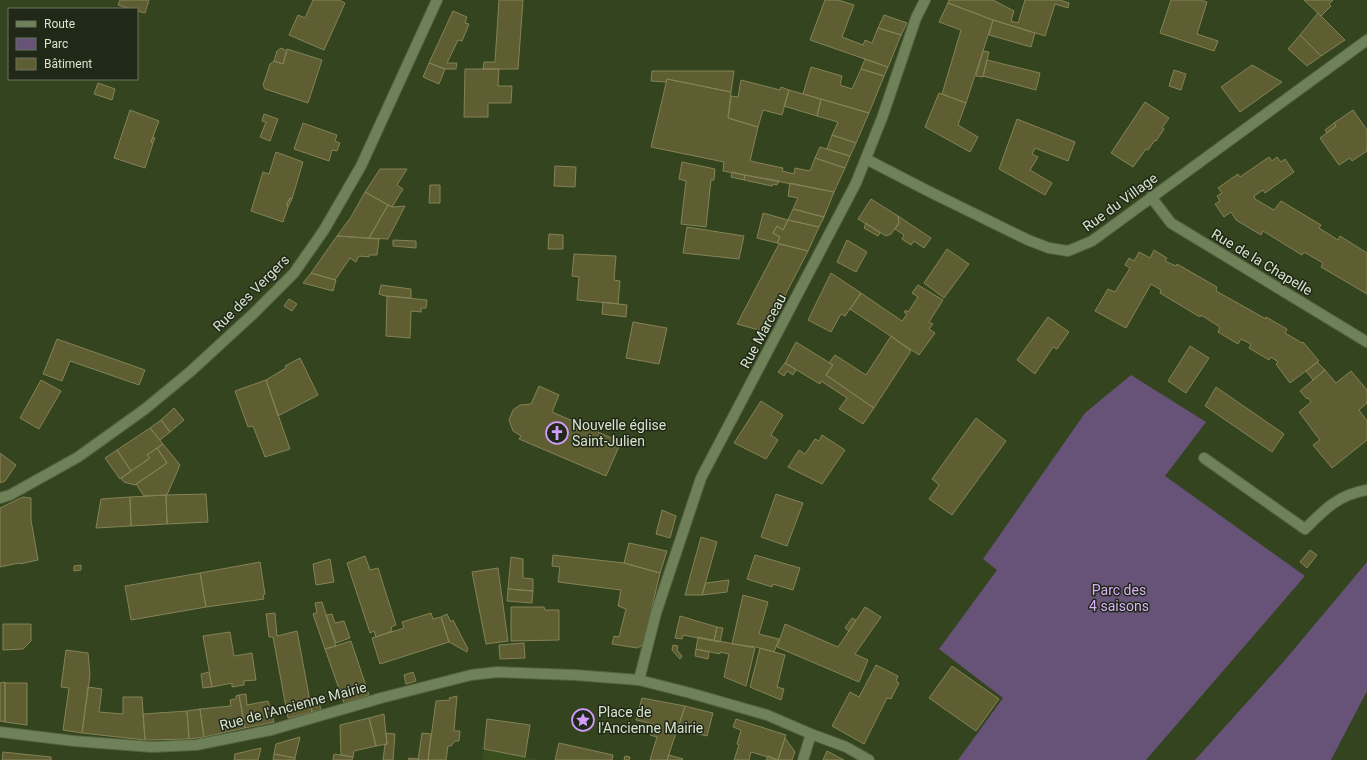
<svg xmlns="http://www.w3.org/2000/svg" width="1367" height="760" font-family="Roboto,sans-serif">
	<rect width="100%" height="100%" fill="#34441e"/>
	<path fill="#394d1f" d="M484,749L536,759L535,760H482Z"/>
	<path fill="#665377" d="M1131,375L1206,422L1165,476L1305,576L1146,760H958L1003,698L939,649L997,570L983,559L1085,413Z
		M1367,562V691L1331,760H1195L1285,660Z"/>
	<path fill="#5e5e32" stroke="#838356" d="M120,0H149L145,13L137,11V9H131L118,5Z
		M313,0H339L345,3L324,50L289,35L298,15L305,18Z
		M499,0H523L518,69H483L484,62H495Z
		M825,0H838L854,5L842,37L863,45L865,40L872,43L878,28L901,35L888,67L810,40Z
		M949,0H993L1014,11L1011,21L1018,23L1025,0H1060L1069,3L1068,8L1055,4L1045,36L993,20L948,3Z
		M1171,0H1200L1207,2L1197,34L1218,41L1214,51L1160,33Z
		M1304,0H1333L1329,4L1331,6L1321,16Z
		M948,3L993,20L966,103L942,94L961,30L939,22Z
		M453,11L467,17L465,23L469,24L462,41L458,40L447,63H457L456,69H445L429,63Z
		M1318,13L1345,40L1321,56L1300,35Z
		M884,15L907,23L901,35L878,28Z
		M993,20L1035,33L1031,47L989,35Z
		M1300,35L1321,56L1307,66L1288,49Z
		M281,48L287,51L283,64L274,61L277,51Z
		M287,49L322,60L308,103L265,89L263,85L270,64L274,61L283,64Z
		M983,51L989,52L983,77L976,76Z
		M865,59L888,67L884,76L861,69Z
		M987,60L1040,73L1036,90L983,76Z
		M429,63L445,69L439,84L423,77Z
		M1252,65L1282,82L1240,112L1221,87Z
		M811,67L842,76L840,85L852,89L861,69L884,76L869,113L803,94Z
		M465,69H499L498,86H512L511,103H488V117H464Z
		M1174,70L1186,74L1181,90L1169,86Z
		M652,71H734L731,92L667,79L666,82L651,81Z
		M667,79L731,92L728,118L758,127L750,161L783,168L782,171L794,174L795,168L810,171L815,158L845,168L834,192L723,171L724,162L651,147Z
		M741,80L780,90L781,87L789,90L782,115L763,110L758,127L728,118L731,96L738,97Z
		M98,83L115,89L112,100L94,94Z
		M789,90L821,99L817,116L784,106Z
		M939,93L966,103L958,125L978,137L970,152L925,127Z
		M821,99L869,113L856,143L832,135L838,122L817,116Z
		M1145,102L1169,118L1162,128L1164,129L1156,141L1155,140L1148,150L1146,149L1133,167L1111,153Z
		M130,110L159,121L151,142L153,143L145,168L114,158Z
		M1353,110L1367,130V151L1352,161L1350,158L1339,165L1320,138L1336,126L1334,123Z
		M264,114L278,119L270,141L260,137L266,122L262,121Z
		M1017,119L1075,142L1068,161L1035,148L1032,154L1038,157L1030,170L1052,183L1045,195L999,169Z
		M303,123L337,135L335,141L340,143L337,151L332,150L329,161L294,149Z
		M1334,123L1336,126L1327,133L1325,130Z
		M832,135L856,143L850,156L827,149Z
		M153,137L155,138L153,143L151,142Z
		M820,147L850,156L845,168L815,158Z
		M276,152L303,162L292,199L290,198L287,204L288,207L283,222L251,211L263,172L269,174Z
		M1269,157L1272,161L1277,157L1281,162L1285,159L1294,172L1265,193L1263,190L1254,196L1255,199L1274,210L1281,201L1321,225L1319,228L1338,240L1340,236L1367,253V294L1321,267L1323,263L1304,252L1302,255L1263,231L1261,235L1236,220L1231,212L1224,217L1215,204L1220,201L1217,196L1222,193L1218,188L1238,174L1240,177Z
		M682,162L715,169L714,180H711L706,227L681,224L686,181L679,179Z
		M555,166L576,167L575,187L554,186Z
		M380,169H407L397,185L403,189L392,207L365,192Z
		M732,172L745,175L744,180L731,177Z
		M745,175L779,181L777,185L773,184L772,186L744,180Z
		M790,183L834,192L824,217L793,209L798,198L788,196Z
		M430,185H440V203H429Z
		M365,192L388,205L369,238L337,236L351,217Z
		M290,198L292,199L288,207L287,204Z
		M871,199L898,216L899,223L891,234L886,236L858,219Z
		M388,205L392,207L405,206L388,239L369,238Z
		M793,209L824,217L819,227L788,220Z
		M763,213L788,220L783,230L777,226L773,233L780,237L777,243L757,238Z
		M898,216L931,238L924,248L914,241L911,245L902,239L904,235L895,229L899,223Z
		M788,220L819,227L808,251L777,243L780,237L773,233L777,226L783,230Z
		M866,223L880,233L878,236L864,228Z
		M687,227L744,236L739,259L683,253Z
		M549,234L563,235V249H548Z
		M337,236L379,239L377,255H369V257L359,256L356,262L350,258L335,280L311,273Z
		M393,240L416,241V248L393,246Z
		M847,240L867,252L856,272L837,262Z
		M779,244L808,251L766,332L737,324Z
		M947,249L969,264L944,298L924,283Z
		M1154,250L1167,258L1165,261L1176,266L1177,264L1217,287L1216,291L1225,296L1266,319V317L1287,329L1285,333L1302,343L1303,342L1319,361L1290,383L1276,364L1278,362L1271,357L1269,360L1249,348L1251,344L1241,339L1238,344L1218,332L1220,327L1201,315L1200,317L1160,293L1161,290L1151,284L1126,328L1095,311L1108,289L1115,292L1130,268L1125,265L1129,258L1134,261L1139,252L1150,258Z
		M574,254L616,256L614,280L620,281L618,304L577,300L579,277L572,276Z
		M311,273L336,280L333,291L303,283Z
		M831,273L861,293L845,316L841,314L831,332L808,320Z
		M381,285L411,289V298L385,296L379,294Z
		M918,285L943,300L929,322L933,324L929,329L935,333L919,355L850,309L861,293L902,321L907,314L904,312L906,310L908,312L918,297L912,293Z
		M387,296L427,300L426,308H421V312L411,311L410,338L386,336Z
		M289,299L297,304L292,311L284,306Z
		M603,302L627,305L626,317L602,314Z
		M1048,317L1069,332L1057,349L1053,347L1035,374L1017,360Z
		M633,322L667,328L659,364L626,358Z
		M891,336L911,351L874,408L826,375L833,365L829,363L835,355L866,375Z
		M57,339L145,370L139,385L70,361L62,381L43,374Z
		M796,342L833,365L826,375L874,408L863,424L839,409L847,398L821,381L820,384L785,363Z
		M1190,346L1209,358L1186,393L1168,381Z
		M300,358L318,395L278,416L266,380L286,368L285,366Z
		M1317,362L1325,370L1313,380L1306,371Z
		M785,363L796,370L793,375L787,371L784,376L778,372Z
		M1325,370L1336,383L1351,371L1367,390V403L1359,410L1367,421V440L1332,468L1313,445L1320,440L1299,412L1311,402L1308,398L1307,399L1300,391Z
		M41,380L61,391L39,429L20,418Z
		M266,380L290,449L265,457L253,426L248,427L235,391Z
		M539,386L559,395L552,412L621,442L606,476L519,439L521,436L513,431L509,420L513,410L520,405L531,404Z
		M1216,387L1284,434L1272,452L1205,406Z
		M761,401L783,415L771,435L778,440L766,459L734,443Z
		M174,408L184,420L170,432L161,420Z
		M976,418L1006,441L952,515L929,499L939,485L932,479Z
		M161,420L170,432L160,440L150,428Z
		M150,428L163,444L147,455L150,458L131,471L117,450Z
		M822,435L845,450L822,484L788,467L799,450L805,454L815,439L819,441Z
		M163,444L180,465L167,495L144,496L136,484L167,463L157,448Z
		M157,448L167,463L135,485L124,482L121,478L150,458L147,455Z
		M117,450L131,471L120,479L105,458Z
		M0,453L16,465L5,481L0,483Z
		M206,494L208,522L167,524L166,495Z
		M776,494L803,503L787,546L761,537Z
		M166,495L167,524L131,526L130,497Z
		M23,497L31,498V520L38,560L20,564L19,563L0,567V508Z
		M130,497L131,526L96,528L101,499Z
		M662,510L676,516L670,538L656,534Z
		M701,537L717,542L702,595H685Z
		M629,543L667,551L660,573L624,563Z
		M1310,550L1317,555L1307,568L1300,562Z
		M553,555L624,563L660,573L643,645L637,648L612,644L614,636L619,637L626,609L618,606L621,590L558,582L560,567L552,566Z
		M755,555L800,568L793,590L773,584L772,587L747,579Z
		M365,556L370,570L378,568L396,625L391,627L392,631L376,637L374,631L370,633L347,563Z
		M511,557L523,559V578L533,579V591L508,589Z
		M330,559L334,582L316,585L313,564Z
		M260,562L265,594L263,595L264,599L206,607L200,573Z
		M81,565V570L74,571V566Z
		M498,568L508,641L486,644L472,572Z
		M200,573L206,607L131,620L125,586Z
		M729,580L727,592L702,595L706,583Z
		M508,589L533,591L532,603L507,601Z
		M743,595L768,602L759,634L779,639L774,652L756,647L732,644Z
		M322,602L336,646L325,649L313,614L317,613L315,603Z
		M511,607H544L545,610H559V640L511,641Z
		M865,607L881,617L855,654L868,660L859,682L777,647L785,624L838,647Z
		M275,613L277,636L297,631L312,712L288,718L273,637H269L266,614Z
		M431,613L433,619L441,617L449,642L380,664L372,638L404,628L402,622Z
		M332,614L335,623L344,621L350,638L336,643L326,615Z
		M447,614L451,622L453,620L468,649L467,650V652L449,642L441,617Z
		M680,616L717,627L714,641L683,635L682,639L675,638Z
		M852,618L856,620L849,631L845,628Z
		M3,624H31V641L23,649L3,650Z
		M717,627L723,628L720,642L714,641Z
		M230,632L234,656L252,653L256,680L244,681V685L232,687V683L212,687L203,636Z
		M698,637L755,648L746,686L724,677L729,654L720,652V654L696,649Z
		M351,641L369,695L344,703L325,649Z
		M524,643L525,658L500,659L499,645Z
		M673,645L678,646L677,650L682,656L680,659L672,650Z
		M760,648L785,655L777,687L784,689L781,700L750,687Z
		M696,649L709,652L708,659L695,656Z
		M66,650L88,653L90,675L82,733L63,730L69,688L61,687Z
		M876,665L898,676L896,681L899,683L891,699L887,698L864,744L832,726L850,692L859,697Z
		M952,666L999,699L976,731L929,698Z
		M209,672L212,687L203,688L201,674Z
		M413,672L416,681L406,684L404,675Z
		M5,682V722L0,721V683Z
		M5,683H27V725L5,722Z
		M88,687L102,689L99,712L123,714V697H142L145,740L82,733Z
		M246,694L247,705L268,701L274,722L245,728L239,695Z
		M239,695L245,728L204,737L200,709L231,706L230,700L236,699V696Z
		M457,696L454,731H460L459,741H455L451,746H448L446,760H428L436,701L450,700L449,698Z
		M642,698L685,706L667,760H650L657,737L650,735L653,724L636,720Z
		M319,702L321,710L312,712L311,704Z
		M685,706L713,713L707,736L678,729Z
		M200,709L204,737L189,739L187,711Z
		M187,711L189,739L145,740L143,714Z
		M384,714L387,744L376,746L369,718Z
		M369,718L376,746L354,751L353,757L341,755L340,725Z
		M487,719L530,725L525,757L484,749Z
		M736,719L786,735L778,760L751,752L749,760H734L739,745L737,744L741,730L733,727Z
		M386,733L395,734L393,760H383L385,744H387Z
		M422,733L431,734L428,760H418Z
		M300,737L295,758L274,754L276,744Z
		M785,738L795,752L792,760H766L768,756L778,760Z
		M559,743L613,755L612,760H555Z
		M261,748L258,760H234L235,754Z
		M827,751L844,760H823Z
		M3,752L51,757V760H2Z
		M274,754L295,758V760H273Z
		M334,754L353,757L352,760H333Z
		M669,755L683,759L682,760H667Z
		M625,756L630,757L629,760H624Z
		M409,758L419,759L418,760H408Z"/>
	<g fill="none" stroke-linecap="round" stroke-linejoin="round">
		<g stroke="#546240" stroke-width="12">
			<path id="lane" d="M1204,458L1305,529C1325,509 1338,495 1367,490"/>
		</g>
		<g stroke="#546240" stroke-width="12">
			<path id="street" d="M866,159L928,191L1028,240L1049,248L1068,251L1092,241L1367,40
				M1151,197L1171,223L1367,342
				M0,498L10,495L78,457L145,409L191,371L253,314L294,273L324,230L361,166L437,0
				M639,680L656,613L701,478L856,183L882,118L916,18L925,0
				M0,732L74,741L152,747L196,745L271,730L381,698L471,675L497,672L575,675L639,680L690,693L767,715L811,734L846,747L869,760
				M803,760L811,734"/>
		</g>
		<use href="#lane" stroke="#6e8158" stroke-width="10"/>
		<use href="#street" stroke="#6e8158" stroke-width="10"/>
	</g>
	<defs>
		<g id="church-ring" transform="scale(1.15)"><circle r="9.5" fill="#202817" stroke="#d29dfd" stroke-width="1.5"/><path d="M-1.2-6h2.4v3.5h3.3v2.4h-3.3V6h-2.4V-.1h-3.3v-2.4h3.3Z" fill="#d29dfd"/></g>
		<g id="sight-ring" transform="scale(1.15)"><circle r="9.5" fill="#202817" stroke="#d29dfd" stroke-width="1.5"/><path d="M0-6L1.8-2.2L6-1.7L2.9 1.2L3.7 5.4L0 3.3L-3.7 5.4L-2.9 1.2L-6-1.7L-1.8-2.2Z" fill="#d29dfd"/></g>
	</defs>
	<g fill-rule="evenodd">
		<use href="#church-ring" x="557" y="433"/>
		<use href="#sight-ring" x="583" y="720"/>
	</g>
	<g text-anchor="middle" stroke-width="3" stroke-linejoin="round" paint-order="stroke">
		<g font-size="14" fill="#d8e3cd" stroke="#202817">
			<text transform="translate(1120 202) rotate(-36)" y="5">Rue du Village</text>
			<text transform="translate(1262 262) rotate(31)" y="5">Rue de la Chapelle</text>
			<text transform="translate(251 293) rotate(-45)" y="5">Rue des Vergers</text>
			<text transform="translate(763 331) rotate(-62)" y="5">Rue Marceau</text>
			<text transform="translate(293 706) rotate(-15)" y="5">Rue de l'Ancienne Mairie</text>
		</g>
		<g font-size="14" fill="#d8e3cd" stroke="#202817" text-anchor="start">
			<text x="572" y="430">Nouvelle église<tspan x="572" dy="16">Saint-Julien</tspan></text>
			<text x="598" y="717">Place de<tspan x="598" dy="16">l'Ancienne Mairie</tspan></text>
		</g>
		<g font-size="14" fill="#dbb1fe" stroke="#202817">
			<text x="1119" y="595">Parc des<tspan x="1119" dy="16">4 saisons</tspan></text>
		</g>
	</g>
	<rect x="8" y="8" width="130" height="72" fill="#202817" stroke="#6a7360"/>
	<rect x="16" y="21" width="20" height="6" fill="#6e8158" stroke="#6a7360"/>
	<text x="44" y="28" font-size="12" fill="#d8e3cd">Route</text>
	<rect x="16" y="38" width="20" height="12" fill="#665377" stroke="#6a7360"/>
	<text x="44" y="48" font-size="12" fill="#d8e3cd">Parc</text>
	<rect x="16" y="58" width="20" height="12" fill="#5e5e32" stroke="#6a7360"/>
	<text x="44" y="68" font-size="12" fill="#d8e3cd">Bâtiment</text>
</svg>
